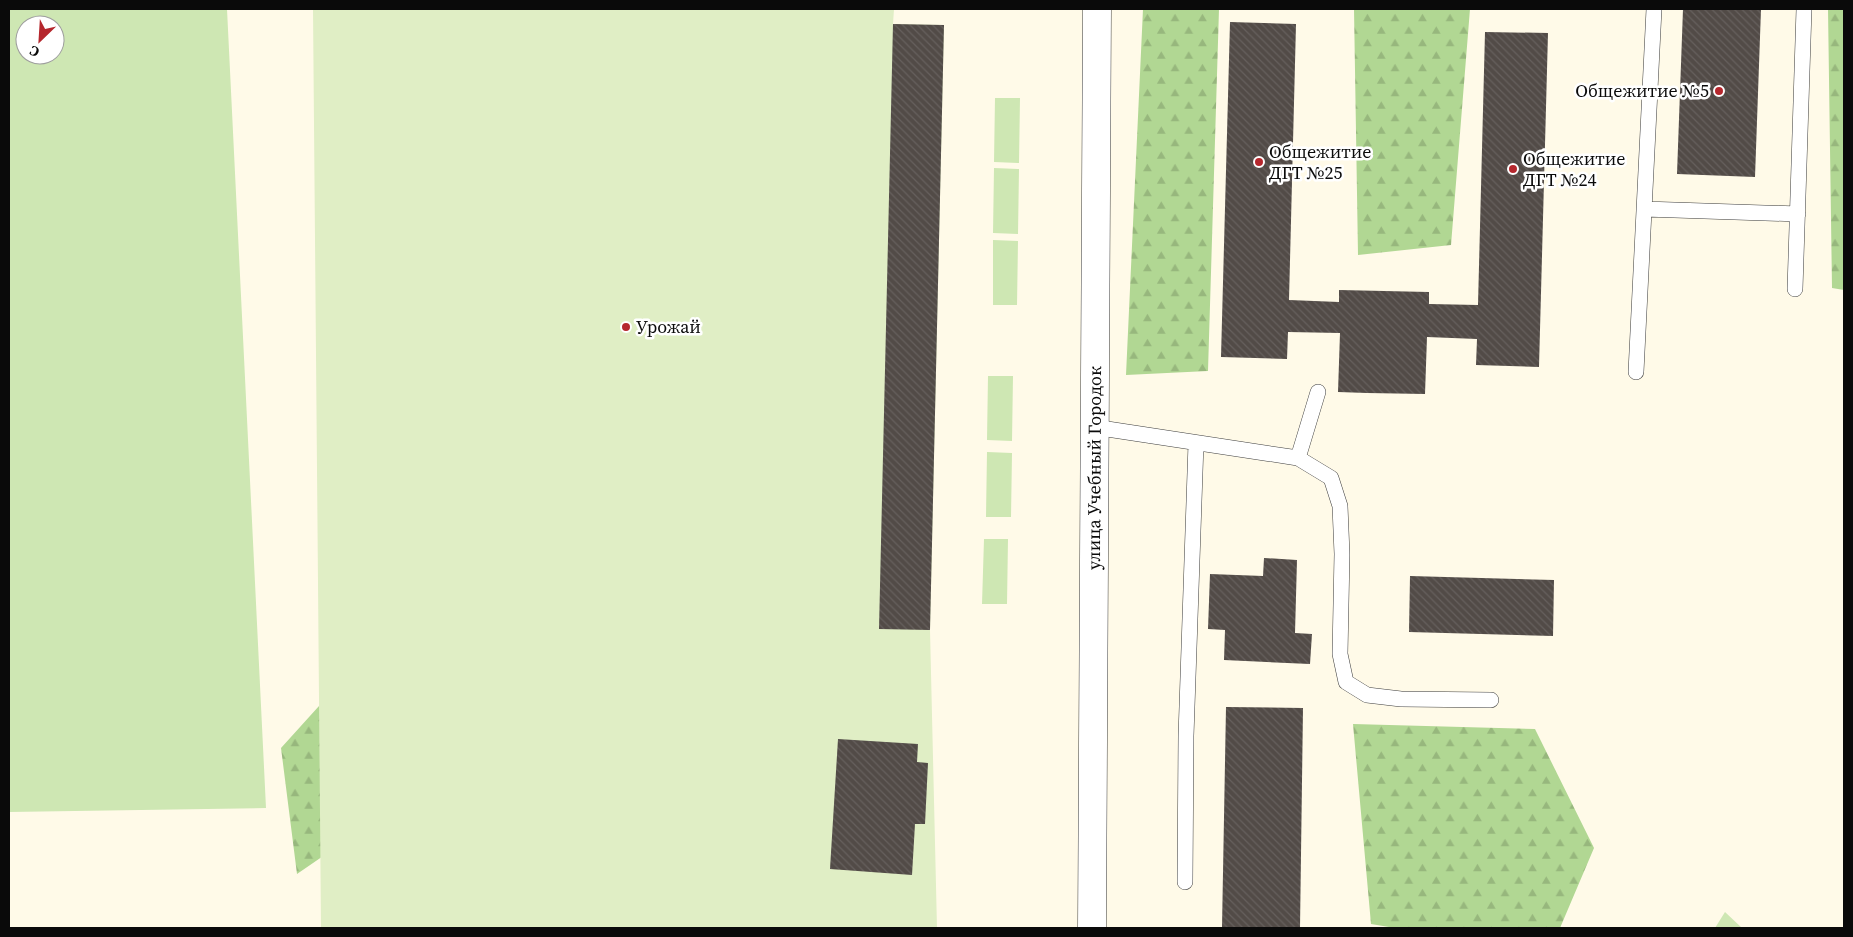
<svg xmlns="http://www.w3.org/2000/svg" width="1853" height="937" font-family="'Source Serif 4',serif">
	<defs>
		<pattern id="forest-firs" width="22" height="20" patternUnits="userSpaceOnUse" patternTransform="scale(1.25)"><rect width="22" height="20" fill="#b1d793"/><path d="M5 1l3.5 6h-7zM16 11l3.5 6h-7z" fill="#97b77d"/></pattern>
		<pattern id="building-back-hatch" width="6" height="6" patternUnits="userSpaceOnUse" patternTransform="scale(1.25)"><rect width="6" height="6" fill="#524b47"/><path d="M-1 5l2 2M0 0l6 6M5-1l2 2" fill="none" stroke="#66605d"/></pattern>
	</defs>
	<rect width="100%" height="100%" fill="#fffae8"/>
	<path fill="#cee7b3" fill-rule="evenodd" d="M9,9H227L266,808L9,812ZM25,25H55V55H25Z
		M995,98H1020L1019,163L994,162Z
		M994,168L1019,169L1018,234L993,233Z
		M993,240L1018,241L1017,305H993Z
		M988,376H1013L1012,441L987,440Z
		M987,452L1012,453L1011,517H986Z
		M984,539H1008L1007,604H982Z
		M1725,912L1742,928H1715Z"/>
	<path fill="url(#forest-firs)" d="M1143,9H1219L1208,371L1126,375Z
		M1354,9H1470L1451,245L1358,255Z
		M1828,9H1844V290L1832,288Z
		M357,664L396,806L297,874L281,748Z
		M1353,724L1535,729L1594,848L1560,928H1395L1371,924Z"/>
	<path fill="#e0eec5" d="M313,9H894L893,24L944,25L930,630L937,928H321Z"/>
	<path fill="url(#building-back-hatch)" d="M1683,9H1761L1755,177L1677,174Z
		M1230,22L1296,24L1289,300L1339,302V290L1429,292V304L1478,305L1485,32L1548,33L1539,367L1476,365L1477,339L1427,337L1425,394L1367,393L1338,392L1340,333L1288,332L1287,359L1221,357Z
		M893,24L944,25L930,630L879,629Z
		M1264,558L1297,560L1295,633L1312,634L1310,664L1224,660L1225,630L1208,629L1210,574L1263,576Z
		M1410,576L1554,580L1553,636L1409,632Z
		M1226,707L1303,708L1300,928H1222Z
		M838,739L918,744L917,762L928,763L925,824H915L912,875L830,869Z"/>
	<g fill="none" stroke-linecap="round" stroke-linejoin="round">
		<g stroke="#3d3d3d" stroke-width="16">
			<path id="lane" d="M1644,209L1798,214
				M1795,289L1804,9
				M1636,372L1654,9
				M1094,427L1298,458L1318,392
				M1298,458L1331,478L1340,506L1342,554L1340,654L1346,682L1367,695L1401,699L1491,700
				M1185,882L1186,736L1196,443"/>
		</g>
		<g stroke="#3d3d3d" stroke-width="29">
			<g id="street">
				<path id="s1" d="M1092,928L1097,9"/>
			</g>
		</g>
		<use href="#lane" stroke="#fff" stroke-width="15"/>
		<use href="#street" stroke="#fff" stroke-width="28"/>
	</g>
	<g fill="#b5272d" stroke="#fff" stroke-width="2">
		<circle cx="1719" cy="91" r="5"/>
		<circle cx="1259" cy="162" r="5"/>
		<circle cx="1513" cy="169" r="5"/>
		<circle cx="626" cy="327" r="5"/>
	</g>
	<g text-anchor="middle" stroke-width="5" stroke-linejoin="round" paint-order="stroke">
		<g font-size="18" fill="#0a0a0a" stroke="#fff" text-anchor="start">
			<text x="1709" y="97" text-anchor="end">Общежитие №5</text>
			<text x="1269" y="158">Общежитие<tspan x="1269" dy="21">ДГТ №25</tspan></text>
			<text x="1523" y="165">Общежитие<tspan x="1523" dy="21">ДГТ №24</tspan></text>
			<text x="636" y="333">Урожай</text>
		</g>
		<g font-size="18" fill="#0a0a0a" stroke="#fff">
			<text dy="6" stroke="none"><textPath href="#s1" startOffset="460">улица Учебный Городок</textPath></text>
		</g>
	</g>
	<rect width="1853" height="937" fill="none" stroke="#0a0a0a" stroke-width="20"/>
	<g transform="translate(40 40) rotate(205)"><circle r="24" fill="#ffffff" stroke="#9d9d9d"/>
	<path d="M0-4L9 19L0 12L-9 19Z" fill="#b5272d"/>
	<text y="-8" font-size="14" font-weight="bold" text-anchor="middle" fill="#0a0a0a">С</text>
	</g>
</svg>
